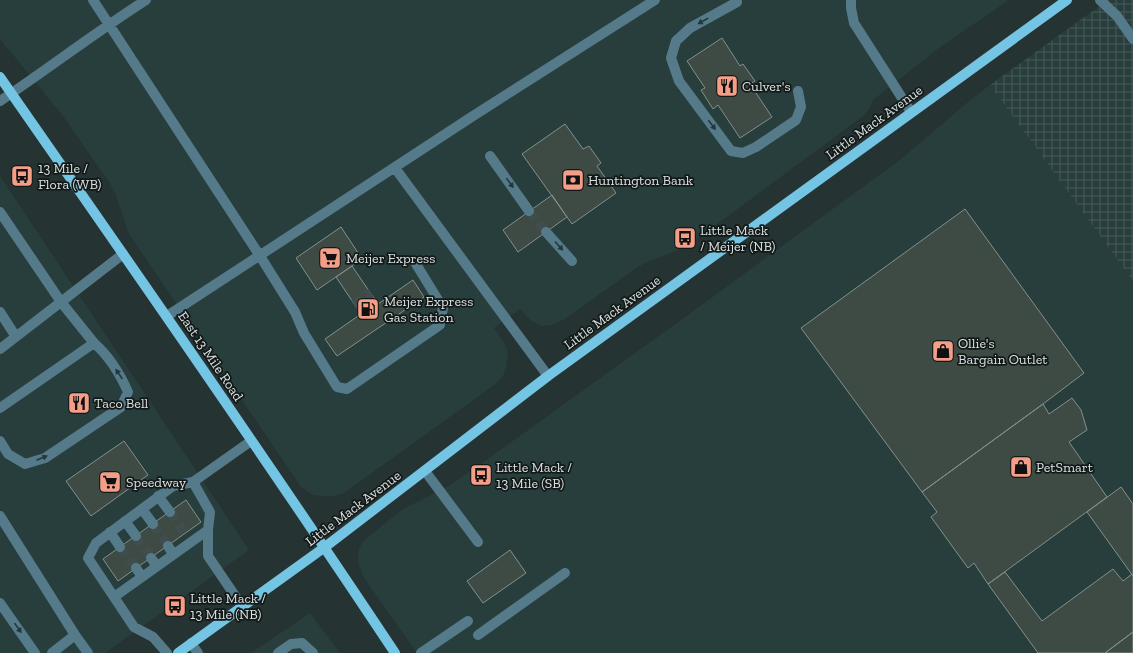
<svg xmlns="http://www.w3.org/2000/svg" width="1133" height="653" font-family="'Zilla Slab',serif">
	<defs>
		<pattern id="industrial-grid" width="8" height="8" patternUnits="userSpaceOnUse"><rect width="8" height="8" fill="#273e3d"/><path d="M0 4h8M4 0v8" fill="none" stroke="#465a59"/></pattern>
	</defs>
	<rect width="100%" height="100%" fill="#253332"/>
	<path fill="#273e3d" d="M0,0H1009L939,48L873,100L869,109L862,117L686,247L645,263L635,269L565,319L552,325L542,326L531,321L520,309L494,328L505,344L508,353L506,367L503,376L497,383L344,493L334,496H321L313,495L301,487L129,234L116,195L109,182L63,116L0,39Z
		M990,85L1133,281V653H417L364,578L359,566L358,558L359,549L363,541L403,509L450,485L471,471L692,312L901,159L969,101Z
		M0,176L249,550L105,653H0Z
		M310,613L340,653H251Z"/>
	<path fill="url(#industrial-grid)" d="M1108,0H1133V281L990,85Z"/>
	<path fill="#3e4a44" stroke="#84918a" d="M722,38L740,66L743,64L755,81L750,84L772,117L740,138L718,105L713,109L701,90L705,88L687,61Z
		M565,124L583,149L589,146L601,163L597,166L616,193L572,224L522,154Z
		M552,195L567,217L518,252L503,230Z
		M965,209L1084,373L1043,404L922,492L801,328Z
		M341,227L362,259L317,290L296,258Z
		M352,266L378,304L413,280L424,297L337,356L325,339L361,314L336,277Z
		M1072,398L1081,410L1087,430L1069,442L1107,497L988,584L974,563L968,568L931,517L937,512L922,492L1043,404L1049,414Z
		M124,441L148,475L91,516L66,481Z
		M1121,487L1133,504V576L1087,512Z
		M186,500L201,522L118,581L103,559Z
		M510,550L526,573L483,603L467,581Z
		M1113,569L1123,581L1132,574L1133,576V632L1105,653H1038L988,584L1005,572L1042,621Z
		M1133,632V653H1105Z"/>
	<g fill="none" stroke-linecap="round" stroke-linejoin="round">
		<path stroke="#404d4c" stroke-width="10" stroke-dasharray="10 5" stroke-linecap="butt" d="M529,211L546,232
			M354,304L371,293
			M170,512L185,534
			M153,524L168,546
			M136,536L151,558
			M120,547L136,568"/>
		<path stroke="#557a8a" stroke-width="10" d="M93,0L260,256L295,312L304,333L337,387L347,389L440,325L443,308L416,264
			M851,0V8L854,23L911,112
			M1100,0L1117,16L1133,39
			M737,2L690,28L676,41L671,58L679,81L731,151L743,153L756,147L796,120L801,107L798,91
			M0,101C49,68 96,32 146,0
			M490,156L529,211
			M395,168L548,376
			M0,212L61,302L94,343L0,408
			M546,232L572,261
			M0,312L16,337
			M167,316L473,116L655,0
			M0,349L123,254
			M0,441L8,454L25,464L45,458L121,407L128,392C120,374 109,356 94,343
			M425,471L478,542
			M193,482L210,512L208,530V556L242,606
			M158,496L170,512
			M142,509L153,524
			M0,516L75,635
			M125,521L136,536
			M110,532L120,547
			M168,546L173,554
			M151,558L157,566
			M136,568L142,577
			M114,597L208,530
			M0,603L35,653
			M478,635L565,573
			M191,643L198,653
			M52,653L75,635L88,653
			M167,653L153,637L134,627L88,558L96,543L173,486L193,482L251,441
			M278,653L291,644L302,643L313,653
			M421,653L468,621"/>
		<path stroke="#74c4e4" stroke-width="10" d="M0,77C133,268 266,459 395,653
			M178,653L325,547L548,376L1067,0"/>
	</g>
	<defs><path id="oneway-solid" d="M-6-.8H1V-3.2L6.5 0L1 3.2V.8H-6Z"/></defs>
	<g fill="#27363b">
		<use href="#oneway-solid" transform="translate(703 21) rotate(151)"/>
		<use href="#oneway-solid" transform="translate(712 125) rotate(53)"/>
		<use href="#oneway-solid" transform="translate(510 183) rotate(54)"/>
		<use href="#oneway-solid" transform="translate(559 246) rotate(48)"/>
		<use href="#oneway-solid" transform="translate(119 374) rotate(-124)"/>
		<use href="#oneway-solid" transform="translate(42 458) rotate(-23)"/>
		<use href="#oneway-solid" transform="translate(18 628) rotate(55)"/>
	</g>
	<defs>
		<g id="restaurant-square" transform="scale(1.15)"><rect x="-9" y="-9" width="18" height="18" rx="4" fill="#f49e87" stroke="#131919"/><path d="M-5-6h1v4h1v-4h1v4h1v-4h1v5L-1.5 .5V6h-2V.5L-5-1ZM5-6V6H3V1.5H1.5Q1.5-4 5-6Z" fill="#111"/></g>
		<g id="bus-square" transform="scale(1.15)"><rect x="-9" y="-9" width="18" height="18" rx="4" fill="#f49e87" stroke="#131919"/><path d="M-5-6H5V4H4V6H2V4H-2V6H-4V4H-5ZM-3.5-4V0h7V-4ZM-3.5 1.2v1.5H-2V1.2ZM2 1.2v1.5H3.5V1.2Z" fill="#111"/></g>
		<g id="bank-square" transform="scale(1.15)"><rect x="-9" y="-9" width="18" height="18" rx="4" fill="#f49e87" stroke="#131919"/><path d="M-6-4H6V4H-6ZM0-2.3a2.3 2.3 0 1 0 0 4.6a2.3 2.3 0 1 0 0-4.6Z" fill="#111"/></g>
		<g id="supermarket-square" transform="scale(1.15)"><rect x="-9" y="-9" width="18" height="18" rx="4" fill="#f49e87" stroke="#131919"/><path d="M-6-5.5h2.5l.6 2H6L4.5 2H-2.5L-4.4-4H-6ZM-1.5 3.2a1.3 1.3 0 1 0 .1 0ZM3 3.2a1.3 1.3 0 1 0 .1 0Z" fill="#111"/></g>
		<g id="fuel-square" transform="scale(1.15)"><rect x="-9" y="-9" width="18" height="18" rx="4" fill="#f49e87" stroke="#131919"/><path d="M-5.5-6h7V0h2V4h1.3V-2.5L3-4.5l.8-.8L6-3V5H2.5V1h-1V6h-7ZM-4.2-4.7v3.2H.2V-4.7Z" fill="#111"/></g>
		<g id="shop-square" transform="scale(1.15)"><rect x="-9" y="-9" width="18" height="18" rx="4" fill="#f49e87" stroke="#131919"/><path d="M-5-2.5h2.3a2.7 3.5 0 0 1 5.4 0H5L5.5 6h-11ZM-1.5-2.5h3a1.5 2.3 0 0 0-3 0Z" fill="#111"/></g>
	</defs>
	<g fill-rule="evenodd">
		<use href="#restaurant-square" x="727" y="86"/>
		<use href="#bus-square" x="22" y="176"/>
		<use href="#bank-square" x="573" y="180"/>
		<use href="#bus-square" x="685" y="238"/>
		<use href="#supermarket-square" x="330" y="258"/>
		<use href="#fuel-square" x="368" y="309"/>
		<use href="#shop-square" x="943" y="351"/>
		<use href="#restaurant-square" x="79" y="403"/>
		<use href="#shop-square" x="1021" y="467"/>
		<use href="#bus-square" x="481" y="475"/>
		<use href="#supermarket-square" x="110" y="482"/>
		<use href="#bus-square" x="175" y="606"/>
	</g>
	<g text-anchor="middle" stroke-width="3.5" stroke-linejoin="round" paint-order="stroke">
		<g font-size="14" fill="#d9e2e1" stroke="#131919" text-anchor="start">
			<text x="742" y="91">Culver's</text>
			<text x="38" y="173">13 Mile /<tspan x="38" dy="16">Flora (WB)</tspan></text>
			<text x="588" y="185">Huntington Bank</text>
			<text x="700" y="235">Little Mack<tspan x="700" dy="16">/ Meijer (NB)</tspan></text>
			<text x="346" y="263">Meijer Express</text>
			<text x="384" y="306">Meijer Express<tspan x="384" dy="16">Gas Station</tspan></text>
			<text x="958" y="348">Ollie's<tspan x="958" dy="16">Bargain Outlet</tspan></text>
			<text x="94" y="408">Taco Bell</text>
			<text x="496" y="472">Little Mack /<tspan x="496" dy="16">13 Mile (SB)</tspan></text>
			<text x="1036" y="472">PetSmart</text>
			<text x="126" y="487">Speedway</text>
			<text x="190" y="603">Little Mack /<tspan x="190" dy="16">13 Mile (NB)</tspan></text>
		</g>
		<g font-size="14" fill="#d9e2e1" stroke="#131919">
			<text transform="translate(874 122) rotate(-36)" y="5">Little Mack Avenue</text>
			<text transform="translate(612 312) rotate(-36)" y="5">Little Mack Avenue</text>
			<text transform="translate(211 356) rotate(56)" y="5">East 13 Mile Road</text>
			<text transform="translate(353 508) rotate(-37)" y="5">Little Mack Avenue</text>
		</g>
	</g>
</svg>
